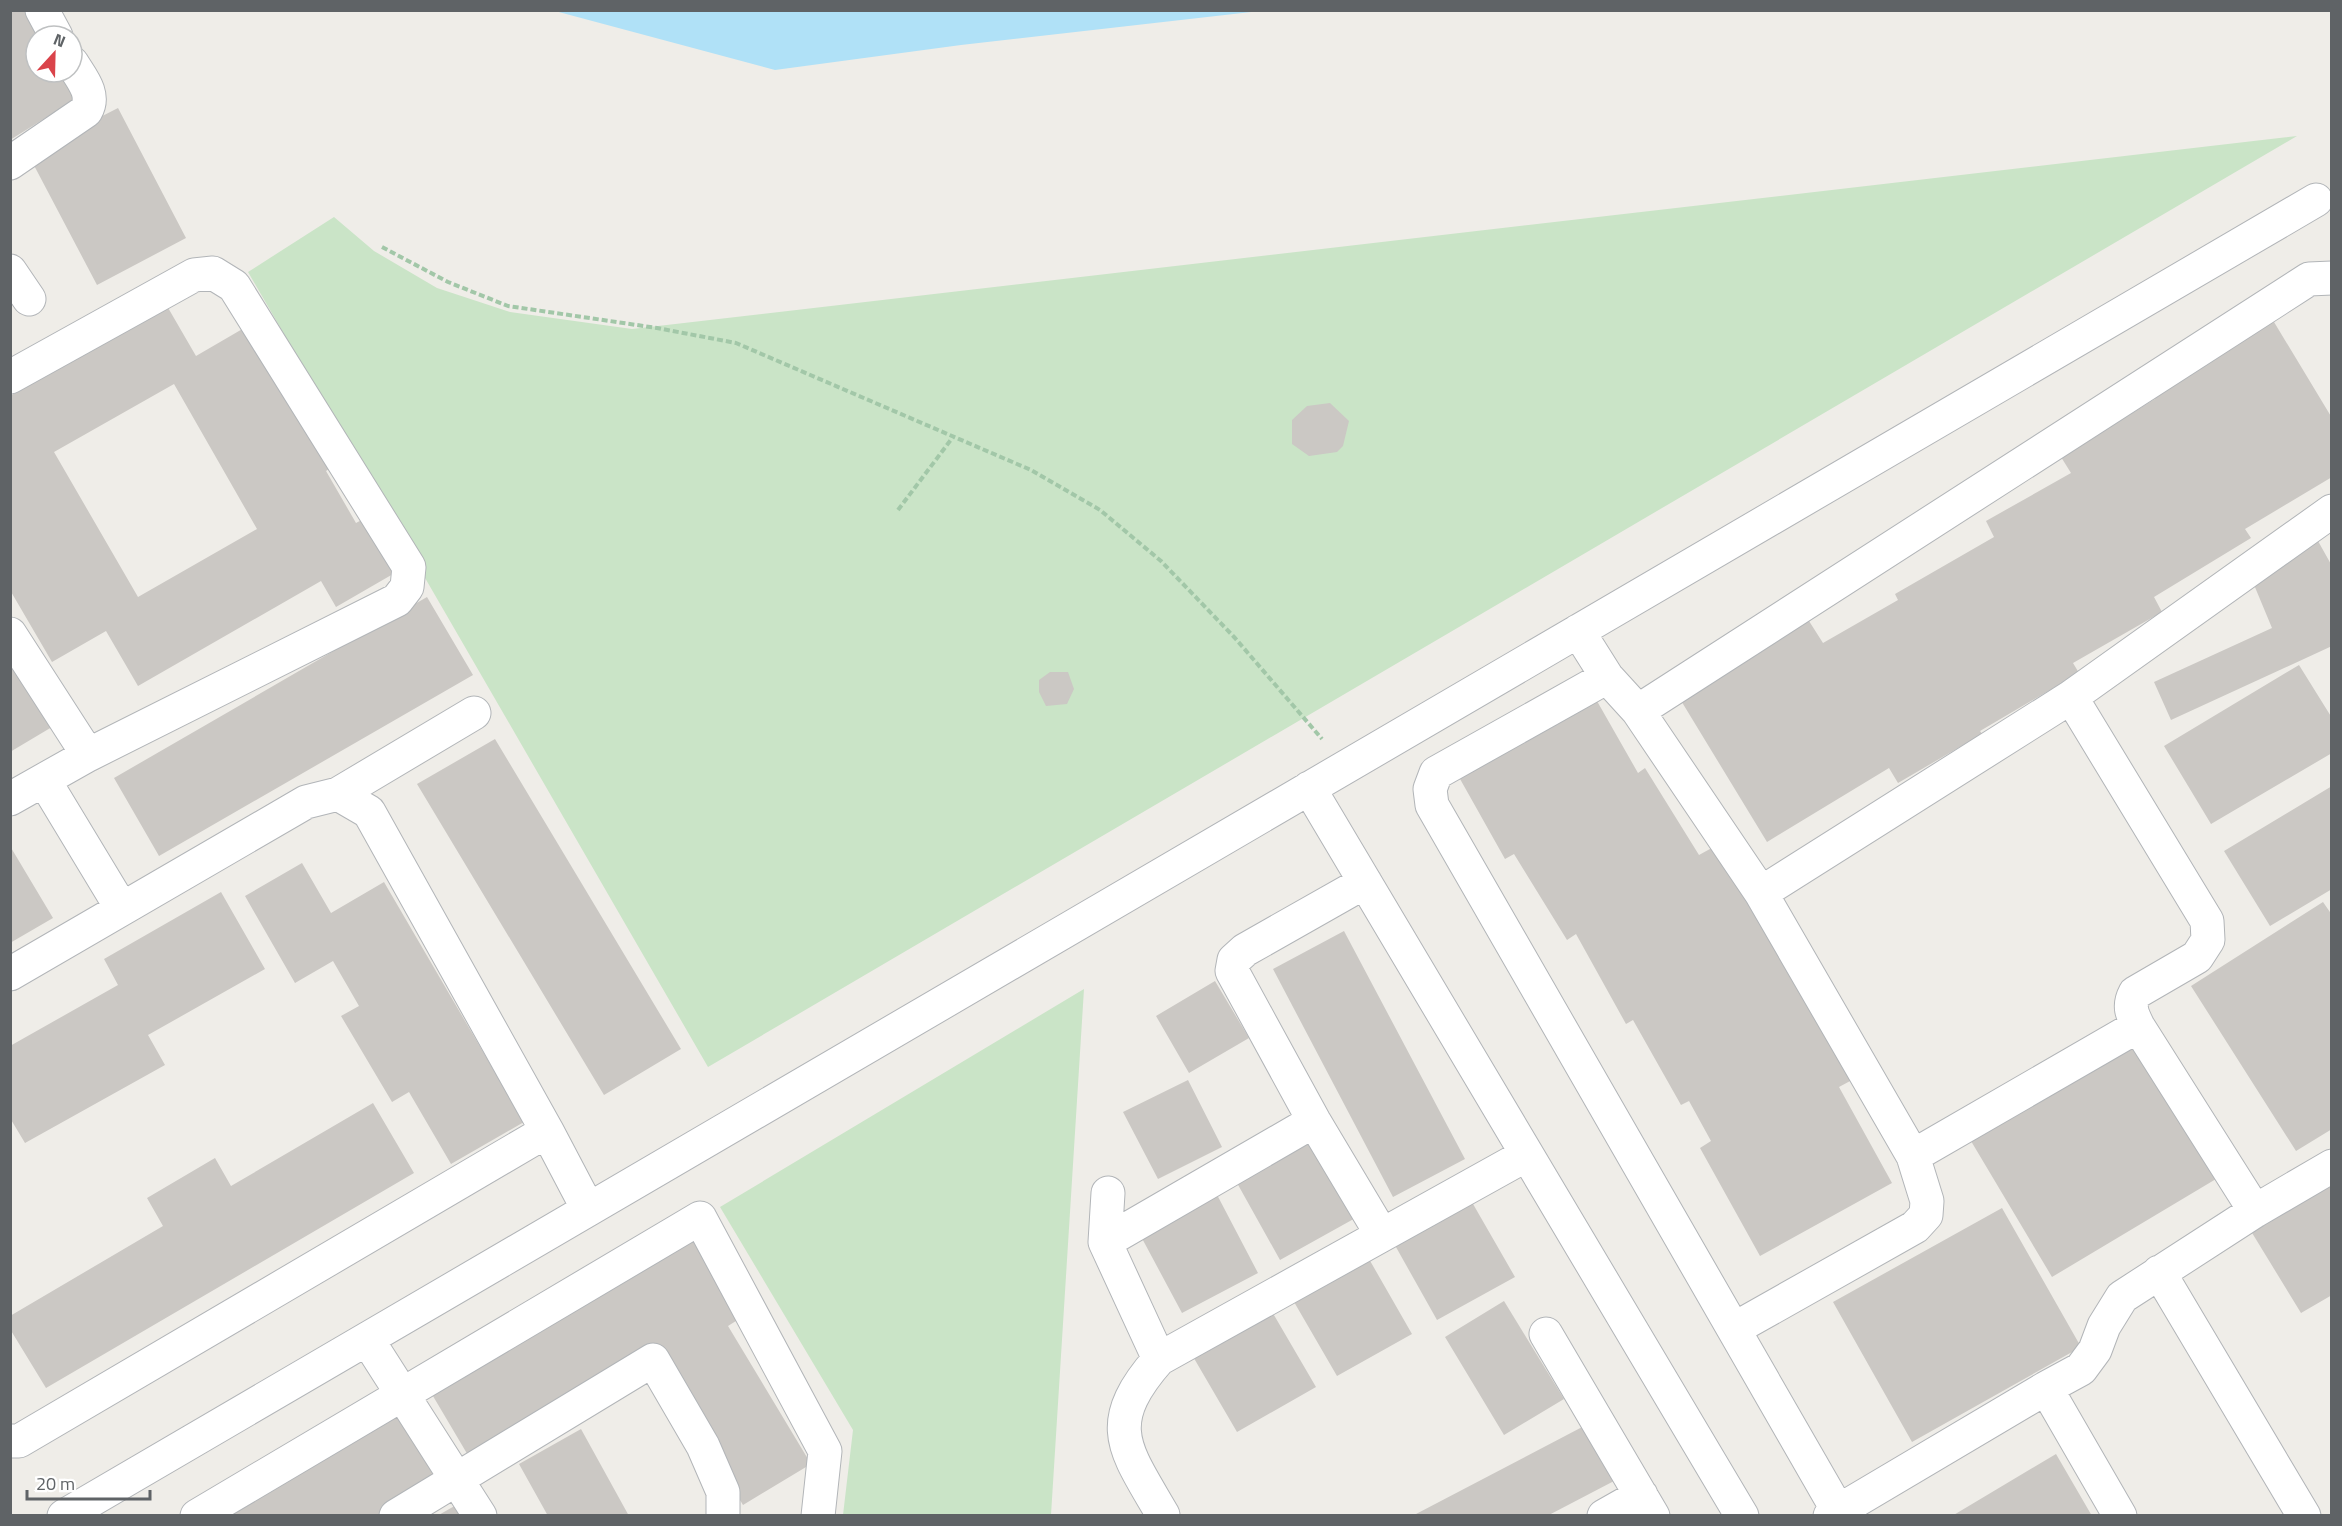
<svg xmlns="http://www.w3.org/2000/svg" width="2342" height="1526" font-family="'Titillium Web',sans-serif">
	<rect width="100%" height="100%" fill="#efede8"/>
	<path fill="#cae4c7" d="M2297,136L708,1067L248,272L334,217L374,251L437,288L510,312L632,329Z
		M1084,989L1051,1515H843L853,1430L720,1207Z"/>
	<path fill="#b0e1f7" d="M555,11V10L1260,11L961,45L775,70Z"/>
	<path fill="#cbc8c4" fill-rule="evenodd" d="M10,10H26L41,36H36V72H64L79,97L10,140Z
		M118,108L186,238L97,285L28,154Z
		M167,306L196,356L251,324L333,466L326,471L356,523L369,516L400,570L336,607L321,581L138,686L106,631L52,662L10,590V396ZM174,384L257,529L138,597L54,452Z
		M2271,317L2332,418V477L2245,529L2251,538L2154,597L2162,612L2073,663L2079,673L1980,731L1982,734L1898,783L1889,768L1767,842L1680,699L1809,621L1823,643L1898,600L1895,594L1994,537L1986,521L2071,473L2061,457L2155,399L2149,389Z
		M1330,403L1349,421L1343,446L1337,452L1309,456L1292,444V420L1307,406Z
		M2318,541L2332,566V646L2171,720L2154,682L2272,628L2252,580Z
		M427,597L473,675L159,856L114,778Z
		M10,647L57,724L10,752Z
		M2299,665L2332,718V753L2211,824L2164,746Z
		M1050,672H1068L1074,689L1067,704L1046,706L1039,692V680Z
		M1593,694L1638,773L1645,768L1699,855L1719,844L1852,1080L1839,1087L1892,1183L1760,1256L1700,1148L1711,1141L1689,1101L1681,1105L1633,1020L1626,1024L1576,934L1567,940L1514,854L1505,859L1455,770Z
		M495,739L681,1049L604,1095L417,784Z
		M2332,786V889L2270,926L2224,851Z
		M10,846L53,918L10,943Z
		M302,863L331,913L384,882L524,1122L451,1164L409,1092L392,1102L341,1016L359,1006L333,961L295,983L245,896Z
		M221,892L265,969L148,1035L165,1065L25,1143L10,1118V1046L118,985L104,959Z
		M2323,902L2332,915V1129L2296,1151L2191,986Z
		M1344,931L1465,1159L1393,1197L1273,969Z
		M1215,981L1249,1038L1189,1073L1156,1016Z
		M2137,1035L2221,1176L2052,1277L1968,1136Z
		M1188,1080L1222,1147L1158,1179L1123,1112Z
		M373,1103L414,1173L46,1388L10,1329V1316L163,1226L147,1198L215,1158L231,1186Z
		M1310,1130L1359,1216L1280,1260L1232,1174Z
		M2332,1171V1295L2301,1313L2246,1223Z
		M1214,1189L1258,1273L1182,1313L1137,1229Z
		M1469,1197L1515,1277L1437,1320L1392,1240Z
		M2002,1208L2081,1347L1912,1442L1833,1302Z
		M697,1232L747,1314L728,1326L811,1464L743,1505L652,1354L472,1462L430,1391Z
		M1365,1252L1412,1334L1337,1376L1290,1295Z
		M1504,1301L1564,1399L1504,1435L1445,1337Z
		M1267,1303L1316,1387L1237,1432L1188,1348Z
		M403,1412L442,1480L380,1516H223Z
		M1586,1425L1614,1481L1547,1516H1417L1416,1514Z
		M581,1429L629,1516H548L519,1464Z
		M2056,1454L2092,1516H1952Z
		M465,1500L474,1516H437Z"/>
	<g fill="none" stroke-linecap="round" stroke-linejoin="round">
		<g stroke="#b2b5b8" stroke-width="35">
			<path id="minor" d="M42,10L56,36
				M10,163L86,111C96,94 81,78 72,63
				M10,271L29,299
				M10,377L194,275L213,273L234,286L409,567L407,587L397,600L88,755L10,799
				M1578,631L1607,677L1638,711L1761,893L1913,1156L1927,1201L1926,1215L1915,1227L1734,1329
				M10,634L88,755
				M1607,677L1436,773L1430,789L1432,805L1841,1516
				M2071,697L2207,921L2208,940L2197,957L2135,993C2128,1006 2132,1014 2138,1026L2255,1211
				M1638,711L2309,279L2332,278
				M44,780L122,909
				M1309,788L1742,1516
				M338,794L474,713
				M1365,882L1245,950L1234,960L1232,971L1314,1121L1382,1235
				M1761,893L2071,697L2332,511
				M10,974L306,802L338,794L369,812L547,1131L19,1441H10
				M547,1131L588,1209
				M1913,1156L2138,1026
				M1108,1193L1105,1242L1159,1359
				M1105,1242L1314,1121
				M2159,1272L2304,1516
				M1546,1334L1653,1516
				M367,1339L480,1516
				M1163,1515C1125,1449 1101,1425 1159,1359L1526,1155
				M64,1516L2316,200
				M197,1516L700,1218L825,1451L818,1516
				M396,1516L653,1360L703,1446L723,1492V1516
				M1604,1516L1641,1495
				M1830,1516L2046,1388
				M2120,1516L2046,1388L2081,1369L2095,1350L2104,1326L2122,1297L2255,1211L2332,1166"/>
		</g>
		<path stroke="#a2c7a8" stroke-width="4" stroke-dasharray="6 3" stroke-linecap="butt" d="M382,247L448,282L508,306L657,328L736,343L1031,470L1100,510L1161,561L1235,638L1322,739
			M898,510L953,437"/>
		<use href="#minor" stroke="#fff" stroke-width="33"/>
	</g>
	<rect width="2342" height="1526" fill="none" stroke="#5f6366" stroke-width="24"/>
	<g transform="translate(54 54) rotate(22)"><circle r="28" fill="#ffffff" stroke="#bfc1c2" stroke-width="1.5"/>
	<path d="M0-4.5L10 22L0 15L-10 22Z" fill="#da434a"/>
	<text y="-9" font-size="16" font-weight="bold" text-anchor="middle" fill="#5f6366">N</text>
	</g>
	<path d="M27 1490v9h123v-9" fill="none" stroke="#5f6366" stroke-width="3"/>
	<text x="36" y="1490" font-size="18" fill="#5f6366" stroke="#ffffff" stroke-width="4.5" paint-order="stroke">20 m</text>
</svg>
